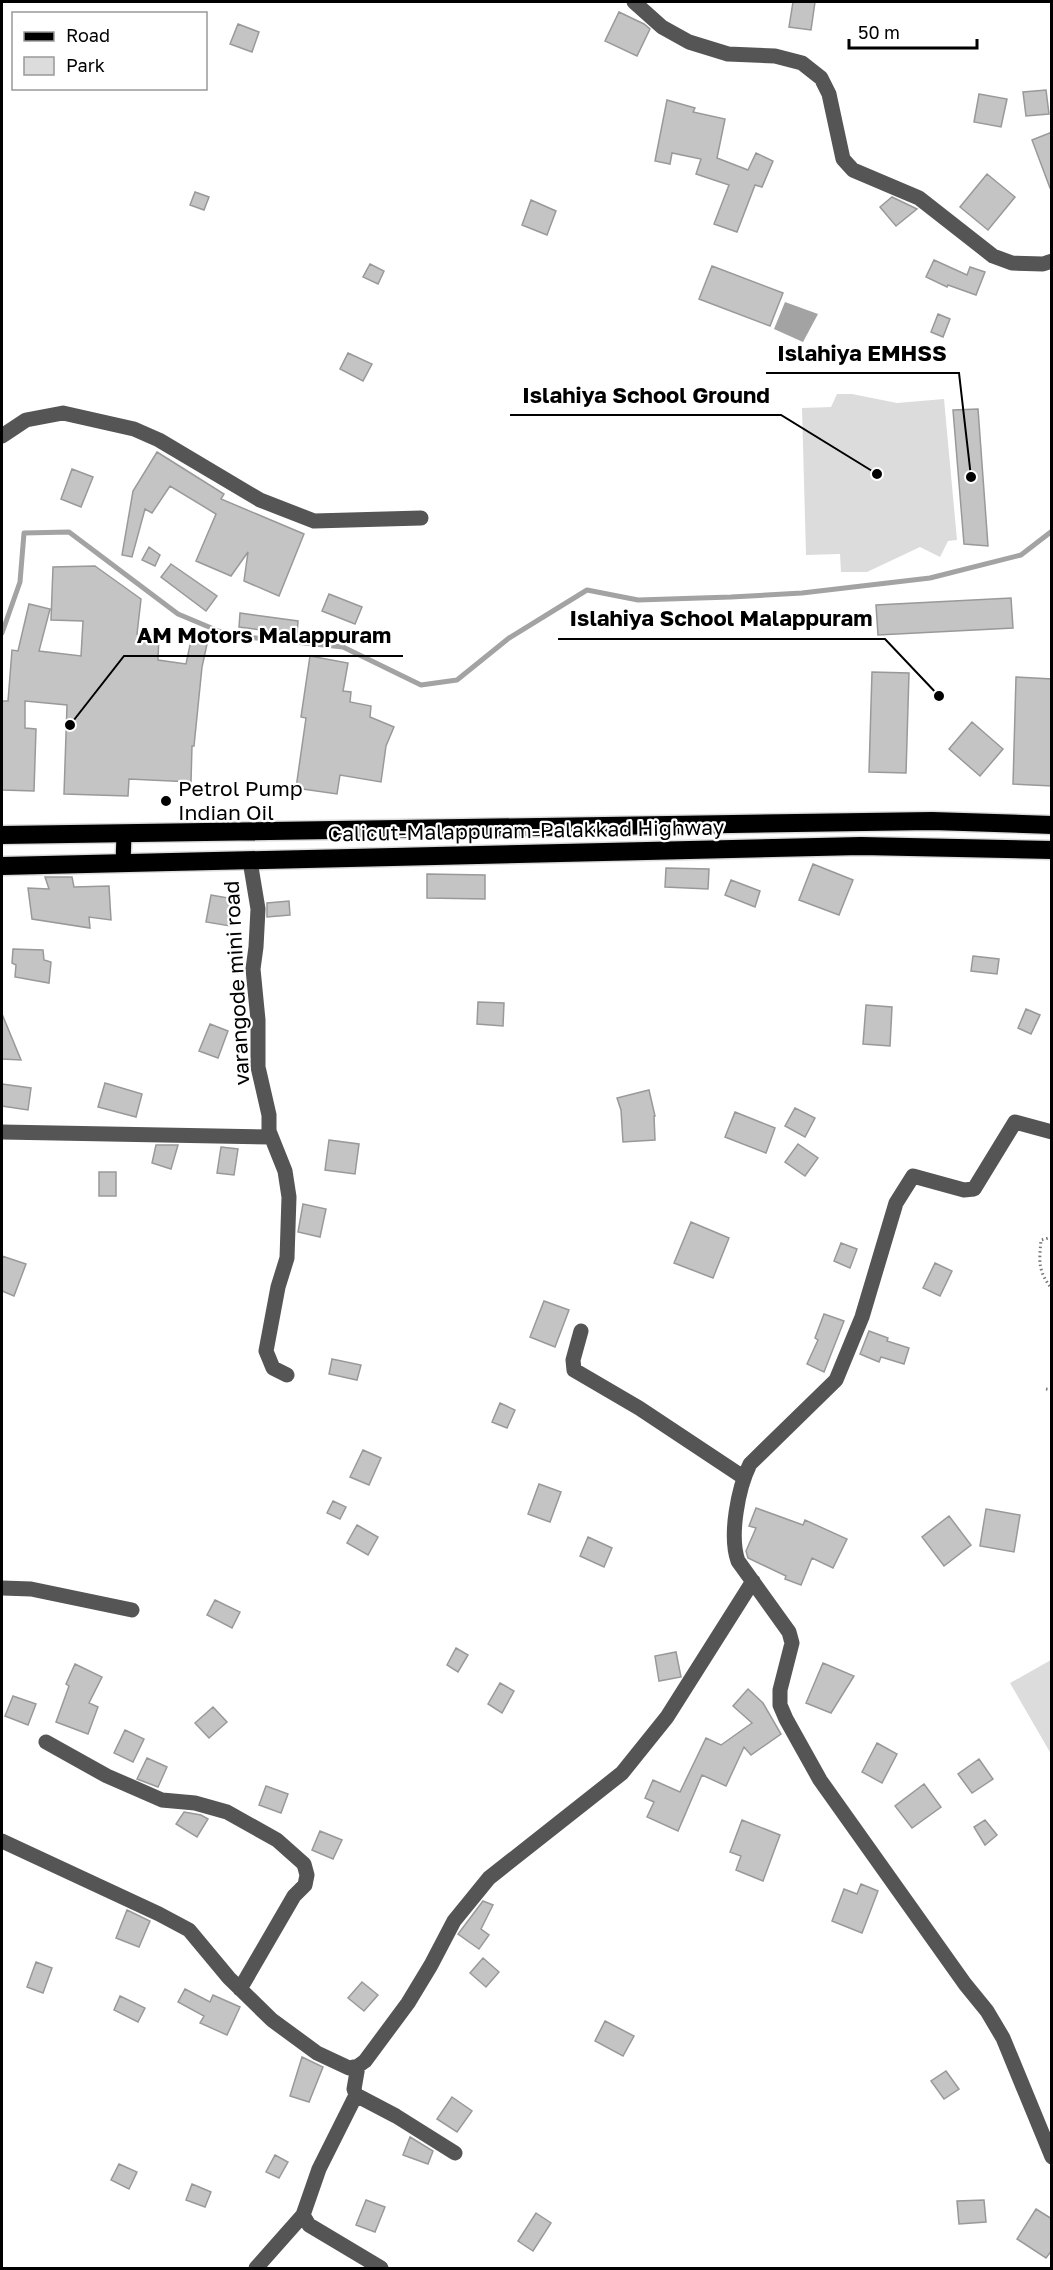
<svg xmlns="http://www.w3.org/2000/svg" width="1053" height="2270" font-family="'Golos Text',sans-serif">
	<rect width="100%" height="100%" fill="#fff"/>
	<path fill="#dcdcdc" d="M837,394H852L897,403L944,399L957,540L948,541L940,557L920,547L867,572H841L840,554L806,555L802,408L831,407Z
		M1051,1660V1754L1010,1683Z"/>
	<path fill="#a3a3a3" d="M785,302L818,314L803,342L774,329Z"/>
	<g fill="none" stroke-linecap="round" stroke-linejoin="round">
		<path stroke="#a3a3a3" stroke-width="5" d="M2,633L20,582L24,533L69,532L178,614L228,635L343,647L421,685L457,680L509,638L587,590L638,600L731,597L802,593L930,578L1021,555L1052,531"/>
	</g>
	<path fill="#c4c4c4" stroke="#999" stroke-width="1.5" d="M793,2H815L811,30L789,27Z
		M619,12L644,24L650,29L637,56L605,41Z
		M238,24L259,32L252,52L230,44Z
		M1046,90L1049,114L1026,116L1023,92Z
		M979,94L1007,99L1001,127L974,122Z
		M667,100L695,108L693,112L725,119L717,158L748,170L756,153L773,161L762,187L755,185L737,232L714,224L729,185L696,174L701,159L672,153L670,164L655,161Z
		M1052,132V188H1050L1032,140Z
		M987,174L1015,197L988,230L960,207Z
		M195,192L209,197L204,210L190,205Z
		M892,197L917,209L896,226L880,207Z
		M531,200L556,211L547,235L522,225Z
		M934,260L967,275L970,267L985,272L976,295L948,285L947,287L926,277Z
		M370,264L384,271L378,284L363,277Z
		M712,266L783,293L770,326L699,299Z
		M938,314L950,319L943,337L931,332Z
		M348,353L372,364L363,381L340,369Z
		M978,409L988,546L964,544L953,410Z
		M157,452L224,494L221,499L304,534L279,596L244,581L248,552L231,576L196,561L216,514L170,486L152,513L145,509L132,557L122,555L133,491Z
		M72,469L93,477L81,507L61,499Z
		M149,547L160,555L155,566L142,560Z
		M171,564L217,596L206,611L161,577Z
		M95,566L141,599L137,634L159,635L158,660L186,664L193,631L209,635L202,667L194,746H192L191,782L129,779L128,796L64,794L67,705L25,701V728L36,729L34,791L2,790V701H8L12,650L18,651L29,604L50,609L39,651L81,656L83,621L51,620L53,567Z
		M329,594L362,607L355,624L322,611Z
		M1011,598L1013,628L878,635L876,605Z
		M240,613L298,621L297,635L239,627Z
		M310,656L348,663L343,691L351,692L350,702L371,706L370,717L394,727L386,746L381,782L340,775L337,794L296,788L306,718L301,717Z
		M872,672L909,673L906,773L869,772Z
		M1016,677L1052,679V786L1013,784Z
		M972,722L1003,749L980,776L949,749Z
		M813,864L853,880L839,915L799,900Z
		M666,868L709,869L708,889L665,887Z
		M427,874L485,875V899L427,898Z
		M45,877H72L74,887L109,886L111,920L89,917L90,928L32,919L28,888L49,889Z
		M731,880L760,891L755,907L725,895Z
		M211,895L234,899L230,926L206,922Z
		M289,901L290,915L267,917V903Z
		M13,949L43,950L44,960L51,962L49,983L15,977L16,965L12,963Z
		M973,956L999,959L997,974L971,971Z
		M478,1002L504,1003L503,1026L477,1024Z
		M866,1005L892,1007L890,1046L863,1044Z
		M1026,1009L1040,1015L1031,1034L1018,1028Z
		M2,1014L21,1060L2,1059Z
		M210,1024L228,1031L218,1058L199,1051Z
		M105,1083L142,1094L136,1117L98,1107Z
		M2,1084L31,1088L28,1110L2,1106Z
		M649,1090L655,1116H654L655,1140L623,1142L621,1110L617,1098Z
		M795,1108L815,1118L805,1137L785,1126Z
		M735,1112L775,1128L766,1153L725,1137Z
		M329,1140L359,1144L355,1174L325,1170Z
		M798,1144L818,1158L805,1176L785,1162Z
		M156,1145H178L171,1169L152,1163Z
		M221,1147L238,1149L234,1175L217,1173Z
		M99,1172H116V1196H99Z
		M303,1204L326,1209L320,1237L298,1232Z
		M691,1222L729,1238L713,1278L674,1263Z
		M841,1243L857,1249L850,1268L834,1261Z
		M2,1256L26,1264L14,1296L2,1291Z
		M935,1263L952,1271L940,1296L923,1288Z
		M544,1301L569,1310L555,1347L530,1337Z
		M824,1314L844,1321L824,1372L807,1364L818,1340L815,1338Z
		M869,1331L888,1338L887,1341L909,1348L904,1364L881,1357L879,1362L860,1354Z
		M332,1359L361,1365L357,1380L329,1374Z
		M500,1403L515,1410L507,1428L492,1422Z
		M363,1450L381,1458L369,1485L350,1477Z
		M539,1484L561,1492L550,1522L528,1514Z
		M333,1501L346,1507L340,1519L327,1513Z
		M756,1508L803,1525L805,1520L847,1539L833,1568L812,1558L801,1585L785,1579L786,1576L748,1558L746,1551L756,1528L749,1526Z
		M986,1509L1020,1515L1014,1552L980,1546Z
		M949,1516L971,1545L944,1566L922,1537Z
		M357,1525L378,1537L368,1555L347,1543Z
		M588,1537L612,1548L604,1567L580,1556Z
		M215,1600L240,1612L232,1628L207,1615Z
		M456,1648L468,1655L458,1672L447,1665Z
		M676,1652L681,1677L659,1681L655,1656Z
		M823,1663L854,1676L831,1713L806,1703Z
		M75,1664L102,1677L89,1703L98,1707L88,1734L56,1722L69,1686L66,1684Z
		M500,1683L514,1691L502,1713L488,1704Z
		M748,1689L763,1703L781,1734L751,1755L744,1747L726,1786L702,1775L678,1831L647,1817L654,1802L645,1798L653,1780L680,1792L706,1738L721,1745L752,1723L733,1706Z
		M13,1696L36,1704L28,1725L5,1716Z
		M213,1707L227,1722L209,1738L195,1723Z
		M125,1730L144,1739L133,1762L114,1753Z
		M877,1743L897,1754L882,1783L862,1772Z
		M147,1758L167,1767L158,1787L137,1779Z
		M979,1759L993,1779L972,1793L958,1774Z
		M924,1784L941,1807L912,1828L895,1806Z
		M266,1786L288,1794L281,1813L259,1805Z
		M184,1812L201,1815L208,1819L197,1837L176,1824Z
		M742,1820L780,1835L763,1881L736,1870L741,1856L730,1852Z
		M985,1820L997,1835L985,1845L974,1827Z
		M320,1831L342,1840L333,1859L312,1850Z
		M861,1884L878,1891L862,1933L832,1921L844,1889L857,1894Z
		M483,1901L493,1905L481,1929L489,1935L479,1949L458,1934Z
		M127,1910L150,1921L139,1947L116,1938Z
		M483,1958L499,1972L486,1987L470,1973Z
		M36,1962L52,1968L43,1993L27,1987Z
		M362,1982L378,1995L364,2011L348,1998Z
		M185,1989L210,2002L213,1995L240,2007L227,2035L200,2023L204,2016L178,2002Z
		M120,1996L145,2008L138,2022L114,2010Z
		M605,2021L634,2036L623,2056L595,2041Z
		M302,2057L323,2067L309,2102L290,2096Z
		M946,2071L959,2089L944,2099L931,2081Z
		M452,2097L472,2111L457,2132L437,2119Z
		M410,2137L433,2151L428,2164L403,2155Z
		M275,2155L288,2162L279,2178L266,2172Z
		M119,2164L137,2172L129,2189L111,2180Z
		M192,2184L211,2192L205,2207L186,2200Z
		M366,2200L385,2207L375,2232L356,2225Z
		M984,2200L986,2222L959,2224L957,2201Z
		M1036,2209L1052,2219V2250L1046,2258L1017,2239Z
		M536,2213L551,2223L533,2251L518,2241Z"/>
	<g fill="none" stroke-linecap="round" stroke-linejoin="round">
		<g stroke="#dbdbdb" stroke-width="18">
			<path id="major" d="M123,864L124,834"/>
		</g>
		<g stroke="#dbdbdb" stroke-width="21">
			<path id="highway" d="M2,835L932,821L1052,825
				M2,866L861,846L1052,850"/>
		</g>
		<path stroke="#777" stroke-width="3" stroke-dasharray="1.5 3" stroke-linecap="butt" d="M1052,1237L1041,1240C1039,1263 1038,1271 1052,1289
			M1046,1389L1052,1390"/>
		<path stroke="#555" stroke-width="15" d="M634,2L662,27L689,42L728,54L775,56L802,63L821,78L829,94L843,159L853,170L919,198L993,256L1012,263L1043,264L1052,261
			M2,436L26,420L63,413L134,429L159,440L260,500L314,521L421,518
			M250,861L258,909L256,947L253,969L258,1020V1067L269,1115V1131L285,1171L289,1197L287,1258L278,1287L266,1351L273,1368L287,1375
			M2,1132L271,1137
			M1052,1132L1015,1122L974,1189L964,1190L913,1176L896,1203L862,1317L836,1380L750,1464C738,1488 729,1536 738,1561L789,1632L792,1643L780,1690V1705L786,1719L820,1780L965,1984L987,2011L1003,2038L1052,2157
			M581,1331L573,1360L574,1370L639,1408L743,1477
			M2,1588L31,1589L132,1610
			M46,1742L107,1776L162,1800L195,1803L227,1812L277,1840L304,1864L307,1875L305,1885L294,1896L240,1989
			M2,1841L159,1914L189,1930L229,1978L272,2020L317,2053L349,2068L358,2066L365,2061L408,2003L431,1965L454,1921L489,1878L622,1773L667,1717L753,1581
			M358,2066L354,2089L356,2095L396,2116L455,2153
			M356,2095L319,2169L303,2215L309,2225L381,2268
			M256,2268L303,2215"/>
		<use href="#major" stroke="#000" stroke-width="15"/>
		<use href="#highway" stroke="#000" stroke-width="18"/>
	</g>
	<circle fill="#000" stroke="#fff" stroke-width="2" cx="166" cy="801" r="6"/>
	<g text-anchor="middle" stroke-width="4.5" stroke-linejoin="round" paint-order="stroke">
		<g font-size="21" fill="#000" stroke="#fff" text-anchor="start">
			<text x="178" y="796">Petrol Pump<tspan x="178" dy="24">Indian Oil</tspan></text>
		</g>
		<g font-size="21" fill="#000" stroke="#fff">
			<text transform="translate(526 831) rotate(-1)" y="7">Calicut-Malappuram-Palakkad Highway</text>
			<text transform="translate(237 983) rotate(-93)" y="7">varangode mini road</text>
		</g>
	</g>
	<path fill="none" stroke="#000" stroke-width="2" d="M971 477L959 373H766M877 474L781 415H510M939 696L885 639H558M70 725L124 656H403"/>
	<g fill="#000" stroke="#fff" stroke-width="2">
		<circle cx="971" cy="477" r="6"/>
		<circle cx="877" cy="474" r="6"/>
		<circle cx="939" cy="696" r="6"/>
		<circle cx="70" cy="725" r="6"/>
	</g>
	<g font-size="22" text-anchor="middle" font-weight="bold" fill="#000" stroke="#fff" stroke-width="4.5" stroke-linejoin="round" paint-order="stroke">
		<text x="862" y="361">Islahiya EMHSS</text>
		<text x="646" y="403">Islahiya School Ground</text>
		<text x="721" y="626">Islahiya School Malappuram</text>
		<text x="264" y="643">AM Motors Malappuram</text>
	</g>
	<rect width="1053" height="2270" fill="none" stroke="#000000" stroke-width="6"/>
	<rect x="12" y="12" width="195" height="78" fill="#ffffff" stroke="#999999" stroke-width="1.5"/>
	<rect x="24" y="32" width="30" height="9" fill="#000000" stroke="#999999" stroke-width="1.5"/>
	<text x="66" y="42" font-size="18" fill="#000000">Road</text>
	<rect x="24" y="57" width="30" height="18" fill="#dcdcdc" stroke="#999999" stroke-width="1.5"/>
	<text x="66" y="72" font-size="18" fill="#000000">Park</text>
	<path d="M849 39v9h128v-9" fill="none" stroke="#000000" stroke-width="3"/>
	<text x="858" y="39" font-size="18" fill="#000000" stroke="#ffffff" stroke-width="4.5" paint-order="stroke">50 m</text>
</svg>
